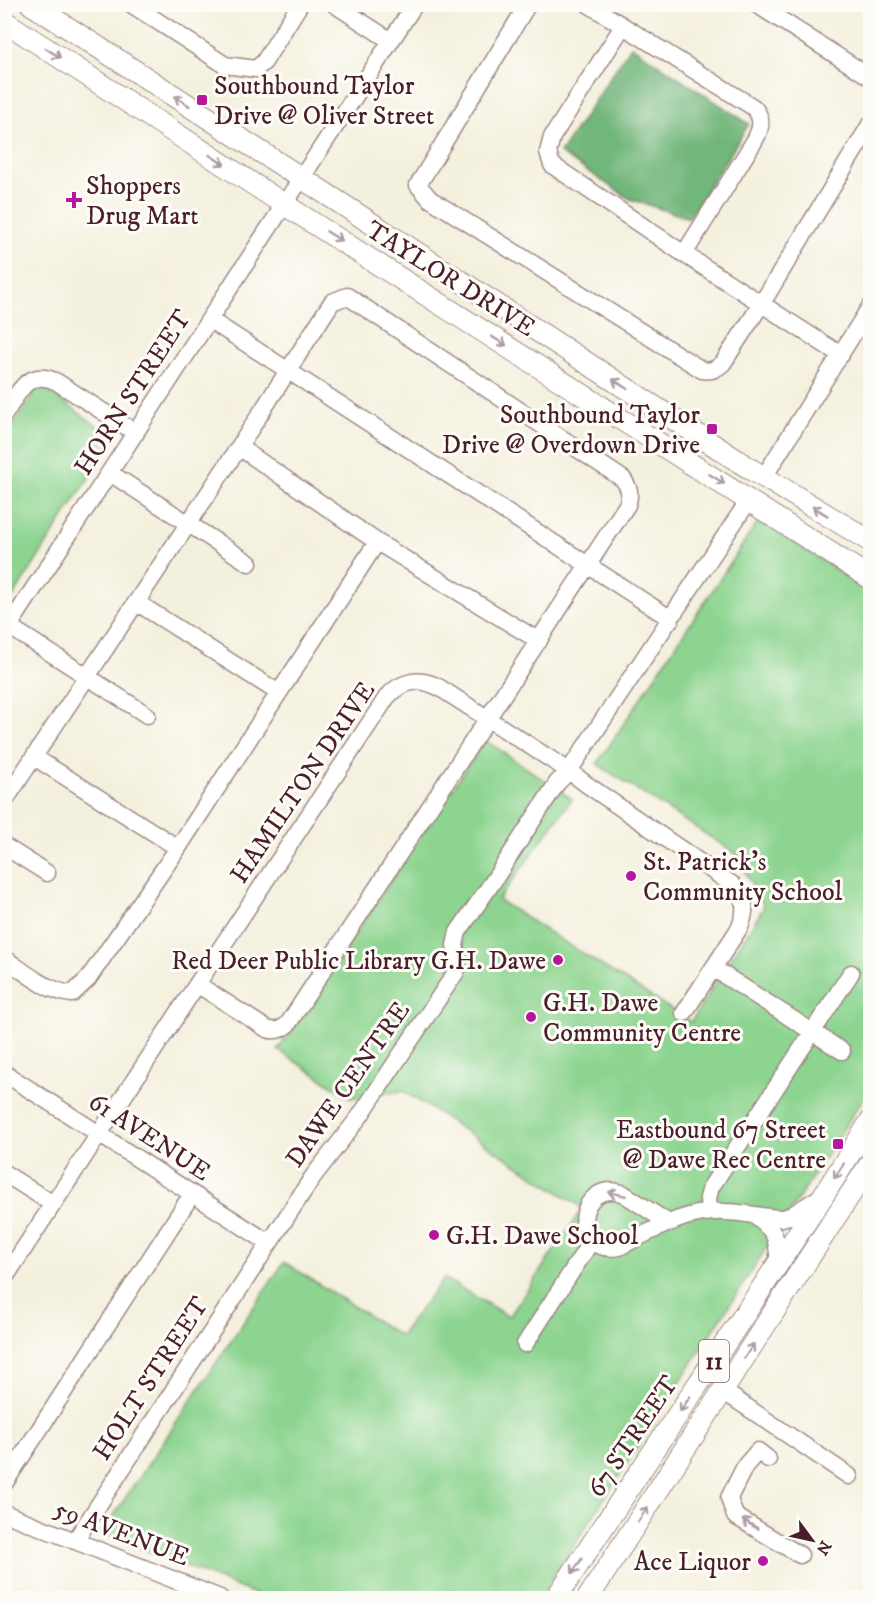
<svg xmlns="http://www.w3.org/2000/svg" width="875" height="1603" font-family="'IM FELL DW Pica',serif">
	<rect width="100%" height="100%" fill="#fdfcf7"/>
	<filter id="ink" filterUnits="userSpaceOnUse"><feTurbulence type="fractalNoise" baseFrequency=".0167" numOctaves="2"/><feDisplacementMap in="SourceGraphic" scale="12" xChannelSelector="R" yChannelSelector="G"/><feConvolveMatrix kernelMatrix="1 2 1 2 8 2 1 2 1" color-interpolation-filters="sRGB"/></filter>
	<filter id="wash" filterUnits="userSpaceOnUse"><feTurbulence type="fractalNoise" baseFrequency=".008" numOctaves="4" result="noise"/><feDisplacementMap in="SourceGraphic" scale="24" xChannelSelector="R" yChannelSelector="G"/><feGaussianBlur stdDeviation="1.35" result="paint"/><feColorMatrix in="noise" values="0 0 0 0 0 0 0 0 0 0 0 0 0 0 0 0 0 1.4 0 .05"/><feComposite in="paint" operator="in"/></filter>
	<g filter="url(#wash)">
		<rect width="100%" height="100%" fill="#f4f0de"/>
		<path fill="#8cd48f" stroke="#6b7a5d" stroke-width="1.5" d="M39,384L114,438L5,610V439Z
			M759,520L870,591V1088L540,1598H265L102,1533L284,1262L400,1336L444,1278L509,1317L583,1208L404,1091L351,1098L278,1050L485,740L572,799L498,900L691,1022L764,907L735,853L597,764Z"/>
		<path fill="#71b67a" stroke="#5e6a52" stroke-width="1.5" d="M631,46L749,124L689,218L630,199L560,153Z"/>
	</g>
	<g filter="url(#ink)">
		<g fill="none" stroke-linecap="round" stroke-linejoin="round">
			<g stroke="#9f8884" stroke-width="19">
				<path id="minor" d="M131,4L225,65L256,69L264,62L300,4
					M334,4L391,41
					M528,4L418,185L430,199L702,370C711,372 717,369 723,363L762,303L870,125
					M588,4L753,107C763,117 762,127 755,140L684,254
					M756,4L870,77
					M623,26L552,137L548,152L552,165L684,254L841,355
					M210,320L671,619
					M4,415C18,394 27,367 57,382L136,433
					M239,447L377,542L539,641
					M110,473L249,563
					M764,477L870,307
					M136,602L279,693
					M10,627L147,715
					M4,634L415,4
					M34,757L178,848
					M4,802L239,447L332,302L347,296L623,479C630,489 631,494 627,505L288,1024C281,1030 275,1032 267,1029L197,984
					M4,846L47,873
					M4,958C26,973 46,991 72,994L88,979L178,848L377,542
					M713,968L842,1051
					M4,1073L269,1243
					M4,1173L53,1204
					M709,1212L708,1198L711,1187L851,973
					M754,1215C777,1234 776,1234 779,1263
					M667,1222L624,1194C578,1175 566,1256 619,1247C654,1230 685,1210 726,1212C745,1212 763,1218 782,1218L790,1216L822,1196
					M4,1279L211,963L387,697C402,680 421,677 440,688L569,771L586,784L733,885C746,900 747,909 740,927L684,1013
					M525,1344L592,1240
					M723,1391L849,1476
					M768,1459L758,1451L745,1466L729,1498L735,1516L800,1555
					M4,1484L192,1194
					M4,1513L220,1598
					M75,1541L312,1178L360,1116L456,972L458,959L455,945L458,932L494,880L557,783L569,771L749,500"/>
			</g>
			<g stroke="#9f8884" stroke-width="23">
				<path id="major" d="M31,4L317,188L752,470L870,541
					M4,21L285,205L870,578
					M556,1598L823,1196L870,1122
					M588,1598L870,1164"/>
			</g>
			<use href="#minor" stroke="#fff" stroke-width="16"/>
			<use href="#major" stroke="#fff" stroke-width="21"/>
		</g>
		<defs><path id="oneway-shaft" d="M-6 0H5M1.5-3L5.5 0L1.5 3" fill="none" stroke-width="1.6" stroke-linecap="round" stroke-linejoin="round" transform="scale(1.5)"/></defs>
		<g stroke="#ae9aa0">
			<use href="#oneway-shaft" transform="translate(53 53) rotate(33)"/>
			<use href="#oneway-shaft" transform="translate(182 101) rotate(-147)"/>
			<use href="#oneway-shaft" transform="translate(217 160) rotate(33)"/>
			<use href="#oneway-shaft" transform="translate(334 236) rotate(32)"/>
			<use href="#oneway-shaft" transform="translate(499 341) rotate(32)"/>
			<use href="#oneway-shaft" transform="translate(620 384) rotate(-147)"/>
			<use href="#oneway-shaft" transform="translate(717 479) rotate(32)"/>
			<use href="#oneway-shaft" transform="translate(820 511) rotate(-149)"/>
			<use href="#oneway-shaft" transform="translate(839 1171) rotate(123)"/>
			<use href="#oneway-shaft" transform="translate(617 1194) rotate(-168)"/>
			<use href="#oneway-shaft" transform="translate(749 1351) rotate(-57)"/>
			<use href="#oneway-shaft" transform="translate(685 1404) rotate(124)"/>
			<use href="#oneway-shaft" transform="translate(643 1514) rotate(-57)"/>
			<use href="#oneway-shaft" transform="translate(750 1524) rotate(-149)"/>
			<use href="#oneway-shaft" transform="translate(577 1566) rotate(124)"/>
		</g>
	</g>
	<g fill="#b5179e" stroke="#fdfcf7" stroke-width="2">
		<rect x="196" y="94" width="12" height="12" rx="3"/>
		<path d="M71 191h6v6h6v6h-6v6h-6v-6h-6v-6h6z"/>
		<rect x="706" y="423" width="12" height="12" rx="3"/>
		<circle cx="631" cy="876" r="6"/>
		<circle cx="558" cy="960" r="6"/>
		<circle cx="531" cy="1017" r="6"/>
		<rect x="832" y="1138" width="12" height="12" rx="3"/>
		<circle cx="434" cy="1235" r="6"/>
		<circle cx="763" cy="1561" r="6"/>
	</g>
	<g text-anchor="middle" stroke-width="6" stroke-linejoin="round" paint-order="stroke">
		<rect fill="#fdfcf7" stroke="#806168" stroke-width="1.5" x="699" y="1340" width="30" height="42" rx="4.5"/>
		<g font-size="24" font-weight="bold" fill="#4a1f2b">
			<text x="714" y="1369">11</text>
		</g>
		<g font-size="26" fill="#4a1f2b" stroke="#fdfcf7" text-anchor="start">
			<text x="214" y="94">Southbound Taylor<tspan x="214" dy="30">Drive @ Oliver Street</tspan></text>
			<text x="86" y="194">Shoppers<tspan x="86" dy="30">Drug Mart</tspan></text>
			<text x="700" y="423" text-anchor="end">Southbound Taylor<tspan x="700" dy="30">Drive @ Overdown Drive</tspan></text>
			<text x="643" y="870">St. Patrick's<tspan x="643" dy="30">Community School</tspan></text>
			<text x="546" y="969" text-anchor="end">Red Deer Public Library G.H. Dawe</text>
			<text x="543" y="1011">G.H. Dawe<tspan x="543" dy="30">Community Centre</tspan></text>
			<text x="826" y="1138" text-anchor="end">Eastbound 67 Street<tspan x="826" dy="30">@ Dawe Rec Centre</tspan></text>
			<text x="446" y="1244">G.H. Dawe School</text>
			<text x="751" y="1570" text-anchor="end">Ace Liquor</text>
		</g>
		<g font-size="26" fill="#4a1f2b" stroke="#fdfcf7">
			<text transform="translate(451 278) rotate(32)" y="9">TAYLOR DRIVE</text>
			<text transform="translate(132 392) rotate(-57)" y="9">HORN STREET</text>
			<text transform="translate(302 782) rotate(-56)" y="9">HAMILTON DRIVE</text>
			<text transform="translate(347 1084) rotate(-55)" y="9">DAWE CENTRE</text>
			<text transform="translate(150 1136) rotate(33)" y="9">61 AVENUE</text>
			<text transform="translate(150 1378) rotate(-57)" y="9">HOLT STREET</text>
			<text transform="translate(632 1436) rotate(-56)" y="9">67 STREET</text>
			<text transform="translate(122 1532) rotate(21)" y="9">59 AVENUE</text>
		</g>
	</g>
	<rect width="875" height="1603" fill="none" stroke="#fdfcf7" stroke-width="24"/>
	<g transform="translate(812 1540) rotate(123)" stroke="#fdfcf7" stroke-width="4.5" paint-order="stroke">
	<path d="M0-4.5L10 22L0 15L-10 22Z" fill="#4a1f2b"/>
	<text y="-9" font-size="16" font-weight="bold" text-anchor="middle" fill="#4a1f2b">N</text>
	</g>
</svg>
